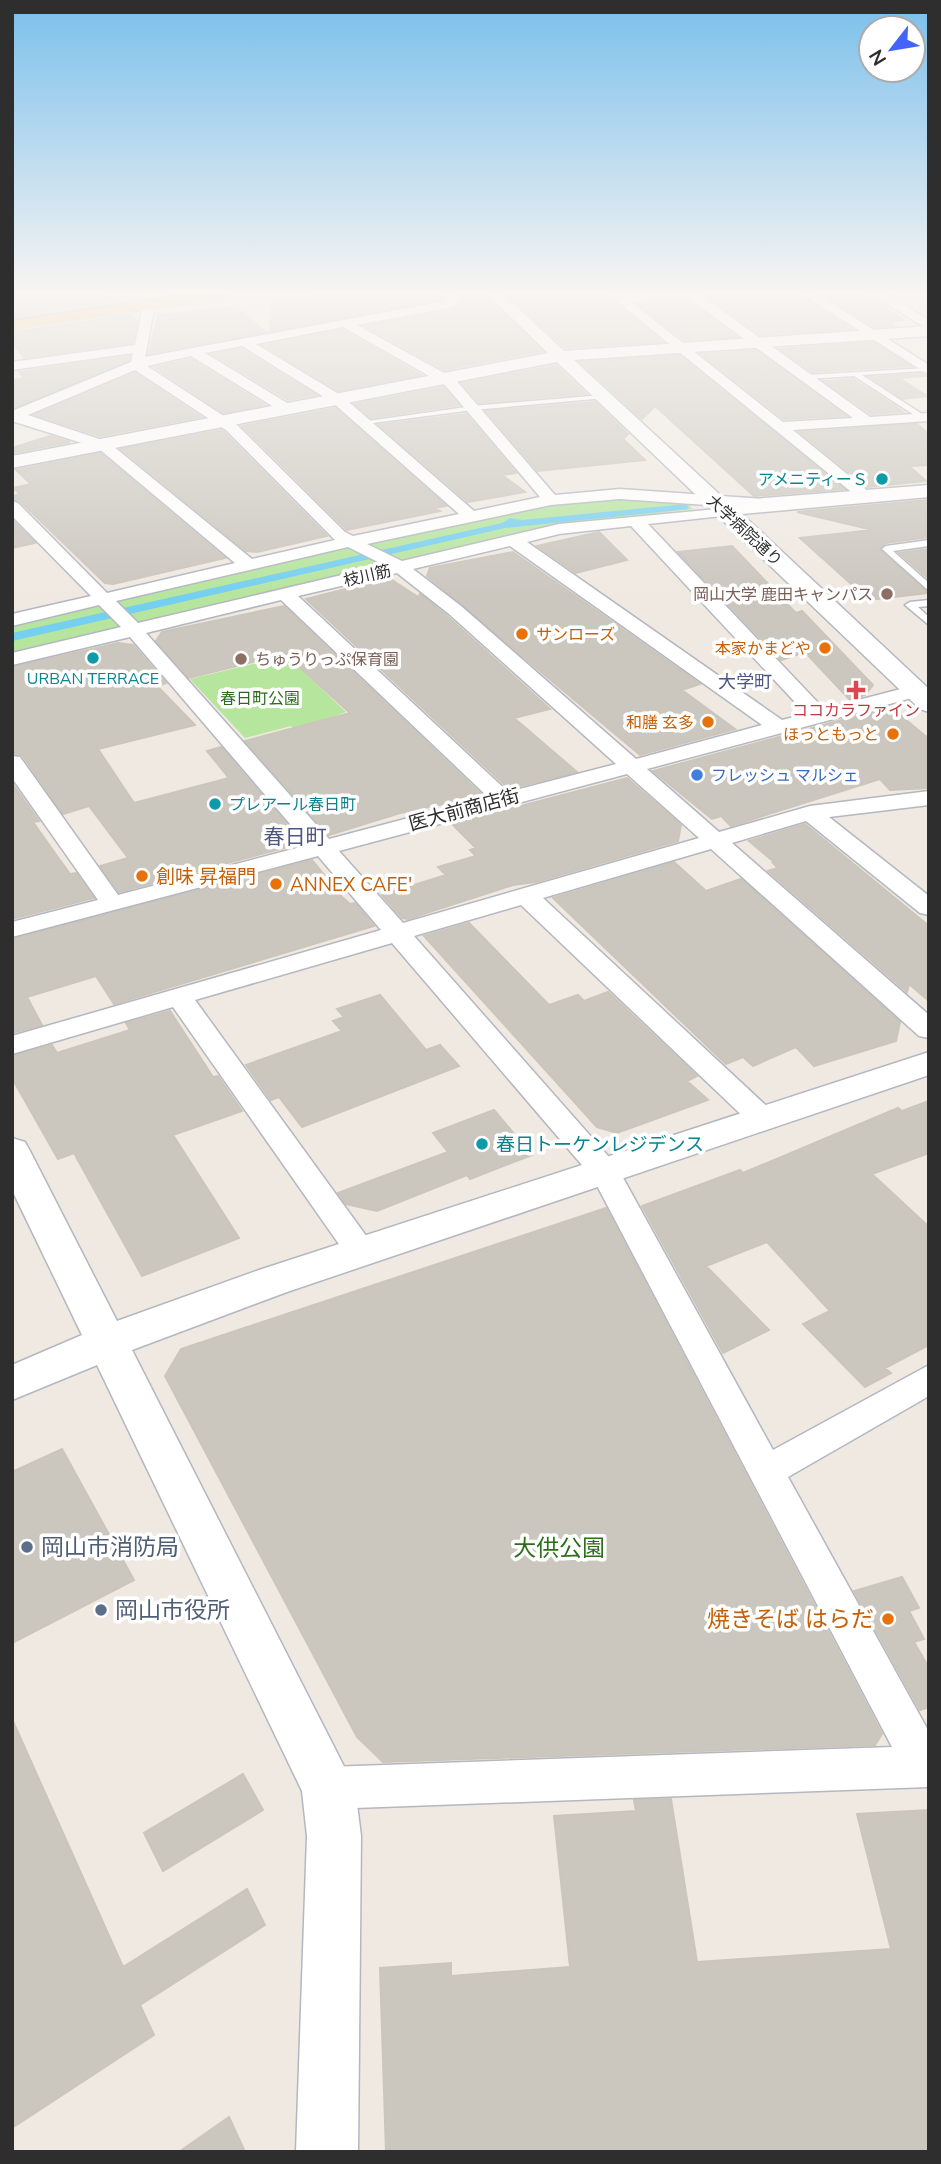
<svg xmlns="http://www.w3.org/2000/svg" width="941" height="2164" font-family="'Nunito Sans','Noto Sans JP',sans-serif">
	<rect width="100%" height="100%" fill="#efe9e1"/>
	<path fill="#b6e59e" d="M609,498L685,501L693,509L598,521L499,539L12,655V623L337,549L552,504Z
		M287,656L346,712L335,716L341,722L298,733L291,726L245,738L190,679Z"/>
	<path fill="#75cff0" d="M436,299L447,302L170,353L124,365L12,412V405L126,358Z
		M686,504L689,509L505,528L12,641V633L502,523L510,518L522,520Z"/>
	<path fill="#cbc7bf" stroke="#cbc5ba" stroke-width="2" d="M12,294H106L114,301L12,316Z
		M367,294H440L441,299L270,331L272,298Z
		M462,294H484L543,351L444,370L365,326L453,310L462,302Z
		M507,294H605L662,342L565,348Z
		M704,294H799L851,329L760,335Z
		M822,294H862L903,320L889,322L895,326L874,327Z
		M686,300L737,337L684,340L638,304Z
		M236,307L265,332L148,354L159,315Z
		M130,315L137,321L133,343L24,358L12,342V332Z
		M343,330L421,375L338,391L263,345Z
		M873,342L911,366L812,372L780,349Z
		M241,349L316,395L288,400L212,354Z
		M756,350L846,416L784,419L701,354Z
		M679,355L844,489L754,496L655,406L642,419L580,362Z
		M130,356L129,360L12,408V380L25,378L19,372Z
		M191,359L265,405L223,413L154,367Z
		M556,365L586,394L479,403L462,383Z
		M135,373L201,417L100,436L35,415Z
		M922,374L925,376L899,378L927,396L903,399L870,377Z
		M853,379L894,405L903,412L871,414L824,381Z
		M443,387L459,405L371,418L355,404Z
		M595,402L628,434L623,439L645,460L538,471L486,411Z
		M335,408L446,506L435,508L440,511L347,530L242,426Z
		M466,414L516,473L502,475L525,492L468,502L379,425Z
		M917,424L929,434V465L909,466L926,481L867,487L800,432Z
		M221,430L224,432L327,536L257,552L246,551L121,449Z
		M50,436L70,442L12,453V448Z
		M100,453L225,558L113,584L105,583L20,501L12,499V496L20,494L13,488L31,484L16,470Z
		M927,500L929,537L886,543L879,549L928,593L869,600L800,538L873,530L797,512Z
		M12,520L35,543L12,548Z
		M599,532L627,560L576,573L537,546Z
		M732,546L796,613L802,611L873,685L865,695L850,700L805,652L781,660L678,552Z
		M929,549V579L899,553Z
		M513,552L700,684L682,690L735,729L640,755L427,576L430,568Z
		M389,578L418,597L420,594L447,616L550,709L514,718L577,772L509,789L306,599Z
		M284,606L483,796L400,813L329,835L245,741L350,713L285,654L189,678L156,641L162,632Z
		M118,643L133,645L166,683L157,686L195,725L98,749L134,803L229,778L207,751L221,747L303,843L119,892L100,866L128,858L89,806L63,814L22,755L12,753V667Z
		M886,708L894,710L929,739V788L890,790L880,779L731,826L721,816L712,819L653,771Z
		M627,778L681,825L678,841L536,882L513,885L408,919L402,918L382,895L446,875L438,867L476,856L470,850L476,848L452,824Z
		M12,783L39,821L33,822L57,856L70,874L76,873L94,898L12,919Z
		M805,824L929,926V1001L909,984L907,992L768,871L778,868L773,863H775L749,841Z
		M312,860L342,897L350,904L355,903L374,926L114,1004L96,976L27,997L42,1025L12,1033V939Z
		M674,862L706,891L741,879L900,1022L896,1041L814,1066L796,1047L753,1066L743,1057L726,1064L553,898Z
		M469,923L549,1005L578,995L584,1001L608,992L697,1076L687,1081L708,1100L617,1133L597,1127L424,936Z
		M380,995L426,1050L440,1045L459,1066L302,1127L279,1097L271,1100L246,1065L342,1031L333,1021L344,1017L337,1009Z
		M170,1011L213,1077L218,1076L242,1111L173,1135L239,1238L142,1276L74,1153L58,1159L12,1078V1056L52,1045L57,1053L130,1030L126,1023Z
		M929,1101V1153L872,1174L929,1227V1345L885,1368L891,1373L865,1387L803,1324L830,1311L767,1242L706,1266L769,1330L723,1353L642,1206L740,1170L743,1173L898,1108L902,1111Z
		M494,1110L532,1155L470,1179L467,1175L377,1211L346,1204L338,1193L448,1152L433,1133Z
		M606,1208L882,1734L875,1745L383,1762L357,1737L165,1376L181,1349Z
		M62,1449L134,1580L12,1643V1472Z
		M902,1577L919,1608L909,1611L924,1639L914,1642L929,1668V1707L920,1710L854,1591Z
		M12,1719L123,1967L247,1889L265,1925L140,2005L154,2035L12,2128Z
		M243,1774L263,1810L163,1871L144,1833Z
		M671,1799L697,1962L891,1949L857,1814L929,1810V2152H386L380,1968L451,1963V1976L570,1967L554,1816L636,1811L634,1800Z
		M229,2117L245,2152H179Z"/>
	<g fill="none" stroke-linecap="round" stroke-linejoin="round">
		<g stroke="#b4b7c1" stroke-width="3">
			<path id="service" d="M927,368L925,371L862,375L925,416L922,420L854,376L807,379L804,377L807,375Z
				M603,395L605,398L473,410L365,424L361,422L473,406Z
				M929,540V546L893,551L929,583V591L882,549L886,546Z
				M929,600V606L918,607L929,617V625L905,605L910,602Z"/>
		</g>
		<g stroke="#b4b7c1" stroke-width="3">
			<path id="minor" d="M145,294H157L145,357L445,301L442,294H459L460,300L453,307L357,325L455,379L555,495L620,489L764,499L772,504L764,509L620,499L551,505L367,544L402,561L559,524L728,508V514L722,516L648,524L824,709L916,685L926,691L923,695L647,769L719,832L810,806L929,791V805L829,817L929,896V915L920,913L806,821L732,843L929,1015V1038L919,1036L711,849L543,898L773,1112L777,1119L773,1126L763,1129L753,1126L521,905L414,936L616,1165L773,1450L929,1365V1396L788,1477L929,1732V1787L328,1809L313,1803L307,1788L313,1773L328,1767L892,1747L593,1178L392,943L195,1000L372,1244L377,1252L372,1260L361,1264L350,1260L173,1007L12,1054V1036L381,930L318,856L12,937V922L98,900L12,778V756L20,757L118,895L308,845L130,637L12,665V653L121,627L99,605L12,626V614L91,596L12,516V501L18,503L107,593L235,563L98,448L12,421V411L131,362L133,353L12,370V362L135,345ZM343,327L445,385L540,497L474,511L342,396L256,344ZM242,346L332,402L459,514L353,536L345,532L236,424L147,366L191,356L282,412H292V406L205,353ZM135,370L226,430L335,540L252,559L108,442L28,415ZM631,526L806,714L782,720L527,542L559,534ZM510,546L762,725L636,759L461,606L413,569ZM348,547L384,565L138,623L116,601ZM397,573L449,614L616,764L508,792L298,596ZM281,600L488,797L329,839L146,633ZM627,774L699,838L403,923L339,851Z
				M608,294H699L870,417L929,413V421L793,430L874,496L866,501L860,499ZM687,297L853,418L783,422L631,302Z
				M802,294H817L929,365V375Z
				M871,294H886L929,320V330Z"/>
		</g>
		<g stroke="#b4b7c1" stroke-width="3">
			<path id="tertiary" d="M487,294H503L564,351L929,326V336L574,360L730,504L764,498L929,485V497L742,514L929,689V712L920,709L557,362L12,468V456L548,353Z
				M929,1052V1075L287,1292L132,1350L355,1788L361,1836L358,2152H296L307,1836L302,1791L97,1365L12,1400V1365L82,1335L12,1190V1138L25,1142L30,1151L117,1321L259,1270Z"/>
		</g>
		<g stroke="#c9c9c9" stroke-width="3">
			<path id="trunk" d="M184,294H229L221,299L12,329V319Z"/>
		</g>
		<use href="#service" fill="#fff" fill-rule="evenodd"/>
		<use href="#minor" fill="#fff" fill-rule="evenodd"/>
		<use href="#tertiary" fill="#fff" fill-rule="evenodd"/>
		<use href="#trunk" fill="#f8ba60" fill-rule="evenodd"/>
		<path stroke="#a3a6b8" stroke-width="2" d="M12,320L192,294"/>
	</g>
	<linearGradient id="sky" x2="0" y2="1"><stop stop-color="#7abfeb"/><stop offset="0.49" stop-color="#f8f5f2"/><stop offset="1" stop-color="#f8f5f2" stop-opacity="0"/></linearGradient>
	<rect width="941" height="597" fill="url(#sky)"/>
	<g fill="#0f9aa8" stroke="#fff" stroke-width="2.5">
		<circle cx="882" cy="479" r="7"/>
		<circle cx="93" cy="658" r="7"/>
		<circle cx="215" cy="804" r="7"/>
		<circle cx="482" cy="1144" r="7"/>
	</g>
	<g fill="#8d6e63" stroke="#fff" stroke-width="2.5">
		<circle cx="887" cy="594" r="7"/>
		<circle cx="241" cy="659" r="7"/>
	</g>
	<g fill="#e8710a" stroke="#fff" stroke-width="2.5">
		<circle cx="522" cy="634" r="7"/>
		<circle cx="825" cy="648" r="7"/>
		<circle cx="708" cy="722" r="7"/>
		<circle cx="893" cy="734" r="7"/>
		<circle cx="142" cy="876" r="7"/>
		<circle cx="276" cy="884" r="7"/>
		<circle cx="888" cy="1619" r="7"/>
	</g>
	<path fill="#e0444e" stroke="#fff" stroke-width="2.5" d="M852.5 679.5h7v7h7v7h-7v7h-7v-7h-7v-7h7z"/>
	<circle fill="#3f7fe0" stroke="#fff" stroke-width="2.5" cx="697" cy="775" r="7"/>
	<g fill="#5c6f8a" stroke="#fff" stroke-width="2.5">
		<circle cx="27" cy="1547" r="7"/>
		<circle cx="101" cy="1610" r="7"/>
	</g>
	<g text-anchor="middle" stroke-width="7" stroke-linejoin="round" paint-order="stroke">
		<g font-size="16" fill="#0d838f" stroke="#fff" text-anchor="end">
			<text x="868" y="485">アメニティーＳ</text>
			<text x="93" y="684" text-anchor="middle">URBAN TERRACE</text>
			<text x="229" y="810" text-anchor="start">プレアール春日町</text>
		</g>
		<g font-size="16" fill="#2e2e2e" stroke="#fff">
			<text transform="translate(745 530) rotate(43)" y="6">大学病院通り</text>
			<text transform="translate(367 575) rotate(-13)" y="6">枝川筋</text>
		</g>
		<g font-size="16" fill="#785e54" stroke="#fff" text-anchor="end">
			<text x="873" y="600">岡山大学 鹿田キャンパス</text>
			<text x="255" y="665" text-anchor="start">ちゅうりっぷ保育園</text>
		</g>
		<g font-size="16" fill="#c56008" stroke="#fff" text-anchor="end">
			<text x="536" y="640" text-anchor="start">サンローズ</text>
			<text x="811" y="654">本家かまどや</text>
			<text x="694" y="728">和膳 玄多</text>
			<text x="879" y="740">ほっともっと</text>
		</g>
		<g font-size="16" fill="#2c6e1b" stroke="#fff">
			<text x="260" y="704">春日町公園</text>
		</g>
		<g font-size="16" fill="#be3a42" stroke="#fff">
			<text x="856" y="716">ココカラファイン</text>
		</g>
		<g font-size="16" fill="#366cbe" stroke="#fff" text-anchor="start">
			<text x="711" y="781">フレッシュ マルシェ</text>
		</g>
		<g font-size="18" fill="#4d5680" stroke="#fff">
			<text x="745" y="688">大学町</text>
		</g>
		<g font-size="19" fill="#2e2e2e" stroke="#fff">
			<text transform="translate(464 809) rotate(-15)" y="7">医大前商店街</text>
		</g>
		<g font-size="19" fill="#c56008" stroke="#fff" text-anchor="start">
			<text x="156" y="883">創味 昇福門</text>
			<text x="290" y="891">ANNEX CAFE'</text>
		</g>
		<g font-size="19" fill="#0d838f" stroke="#fff" text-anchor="start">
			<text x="496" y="1151">春日トーケンレジデンス</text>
		</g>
		<g font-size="21" fill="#4d5680" stroke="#fff">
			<text x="295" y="844">春日町</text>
		</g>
		<g font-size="23" fill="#4e5e75" stroke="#fff" text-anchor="start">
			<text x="41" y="1555">岡山市消防局</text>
			<text x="115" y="1618">岡山市役所</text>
		</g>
		<g font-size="23" fill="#2c6e1b" stroke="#fff">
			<text x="559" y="1556">大供公園</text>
		</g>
		<g font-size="23" fill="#c56008" stroke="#fff" text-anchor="end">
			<text x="874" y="1627">焼きそば はらだ</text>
		</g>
	</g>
	<rect width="941" height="2164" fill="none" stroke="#2e2e2e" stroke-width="28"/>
	<g transform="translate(892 49) rotate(239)"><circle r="33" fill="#ffffff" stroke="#ababab" stroke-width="2"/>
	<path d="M0-5L12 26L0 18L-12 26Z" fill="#4264fb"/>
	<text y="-10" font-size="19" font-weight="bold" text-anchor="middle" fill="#2e2e2e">N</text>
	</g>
</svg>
